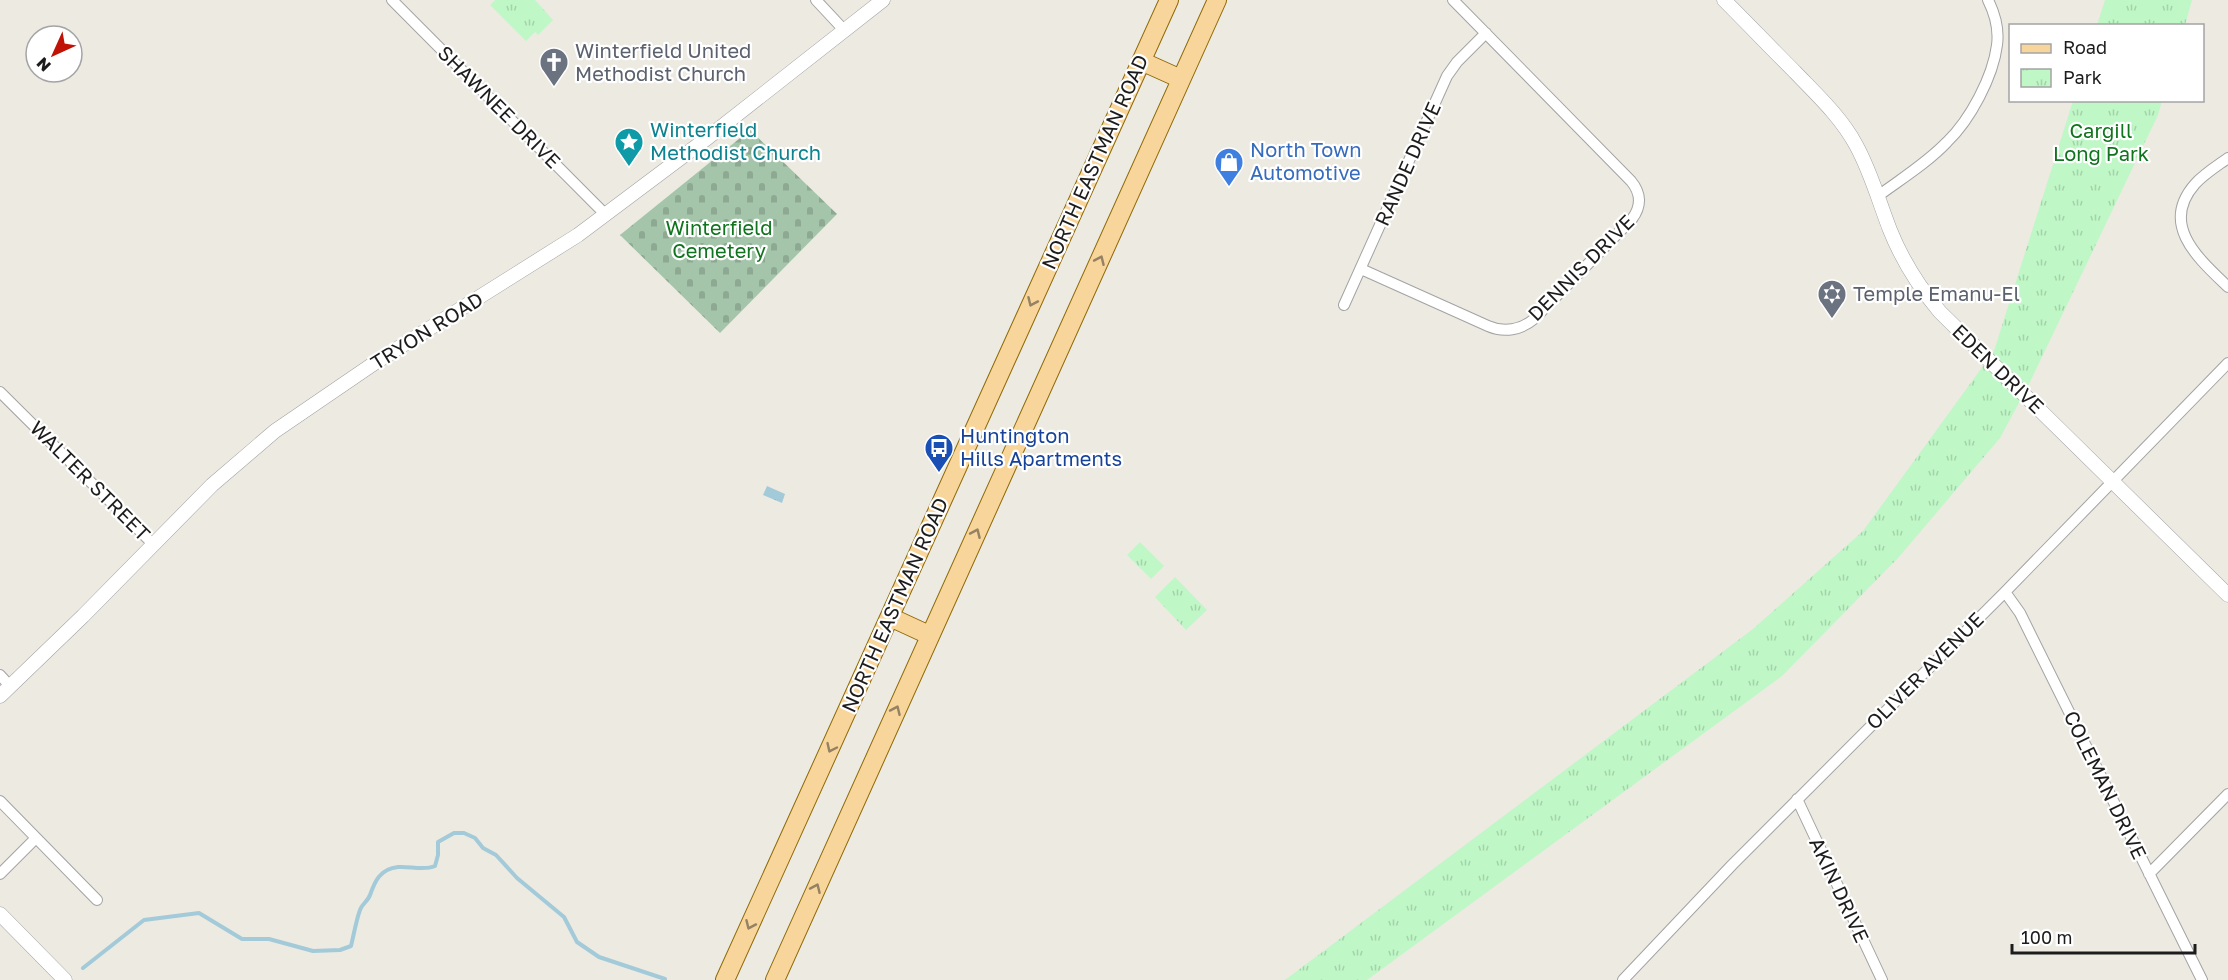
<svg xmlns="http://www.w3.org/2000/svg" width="2228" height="980" font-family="'Golos Text',sans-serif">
	<defs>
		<pattern id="cemetery-stones" width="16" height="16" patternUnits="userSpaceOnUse" patternTransform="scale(1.5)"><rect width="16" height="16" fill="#a4c5aa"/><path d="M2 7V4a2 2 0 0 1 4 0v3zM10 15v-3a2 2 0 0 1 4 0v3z" fill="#8da992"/></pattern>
		<pattern id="park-tufts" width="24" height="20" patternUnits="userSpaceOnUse" patternTransform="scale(1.5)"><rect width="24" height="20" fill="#bff7c6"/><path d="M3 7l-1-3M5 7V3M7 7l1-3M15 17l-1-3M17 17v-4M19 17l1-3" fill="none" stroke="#a4d3aa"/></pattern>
		<pattern id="water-ripples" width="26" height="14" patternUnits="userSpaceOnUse" patternTransform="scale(1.5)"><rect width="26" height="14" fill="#a3cad9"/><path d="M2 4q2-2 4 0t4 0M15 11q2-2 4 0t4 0" fill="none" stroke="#8cadba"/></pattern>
	</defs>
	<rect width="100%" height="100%" fill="#edeae2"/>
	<path fill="url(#cemetery-stones)" d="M750,130L837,214L720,333L620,235Z"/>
	<path fill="url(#park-tufts)" d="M495,0H535L553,20L538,35L535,32L526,41L490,5Z
		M2105,0H2192L2185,25H2097Z
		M2073,101H2162L2158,115L2029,384L2000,438L1898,558L1782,676L1367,980H1285L1753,629L1863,531L1994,351Z
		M1140,542L1164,566L1151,579L1127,555Z
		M1175,577L1207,610L1186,630L1155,597Z"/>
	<path fill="url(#water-ripples)" d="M767,486L785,494L782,503L763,495Z"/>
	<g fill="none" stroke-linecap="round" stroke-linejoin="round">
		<path stroke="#a3cad9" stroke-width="4" d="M83,968L144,920L199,913L242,939H269L313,951L340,950L351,946C354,934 356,921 360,910C362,904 368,901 370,895C375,881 380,869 398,867C410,866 424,871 435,866L438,855V842L454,833H464L475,838L483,848L496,855L517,878L564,917L577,942L599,957L665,979"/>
		<g stroke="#a3a3a3" stroke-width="12">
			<path id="minor" d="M392,0L605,214
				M816,0L844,30
				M2228,158C2217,166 2204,174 2195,184C2159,225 2199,259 2228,287
				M1878,196C1901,179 1927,163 1947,142C1970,120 1993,77 1997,45C1999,30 1995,14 1988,0
				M1361,269L1488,326C1504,333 1521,330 1534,319L1632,219C1642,206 1641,193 1631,181L1453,0
				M1344,305L1447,76L1457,62L1486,33
				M0,392L154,545
				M2005,592L2020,613L2202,980
				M0,675L10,686
				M1797,799L1882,980
				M0,801L97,900
				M0,874L36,838
				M2149,874L2228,794
				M1623,980L1732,865L2005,592L2228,363"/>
		</g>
		<g stroke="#a3a3a3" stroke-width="15">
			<path id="tertiary" d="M1724,0C1748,24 1771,48 1795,72C1817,95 1841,117 1856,145C1871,172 1879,202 1890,230C1902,260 1919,287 1940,312L2228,595
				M0,696L83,616L212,485L275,431L376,362L578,235L706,139L883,0
				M0,914L65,980"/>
		</g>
		<g stroke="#8e6905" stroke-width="20">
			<path id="primary" d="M1141,61L1181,79
				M890,617L929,635
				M725,980L1169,0
				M775,980L1217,0"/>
		</g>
		<use href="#minor" stroke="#fff" stroke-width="10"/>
		<use href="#tertiary" stroke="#fff" stroke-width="14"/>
		<use href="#primary" stroke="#f8d59b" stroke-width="18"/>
	</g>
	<defs><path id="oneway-chevron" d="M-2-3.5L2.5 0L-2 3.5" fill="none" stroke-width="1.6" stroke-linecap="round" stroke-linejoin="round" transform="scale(1.5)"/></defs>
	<g stroke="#958262">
		<use href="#oneway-chevron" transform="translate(1100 260) rotate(-66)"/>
		<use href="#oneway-chevron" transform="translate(1032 302) rotate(114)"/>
		<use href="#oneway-chevron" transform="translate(976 533) rotate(-66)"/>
		<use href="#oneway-chevron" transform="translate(896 710) rotate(-66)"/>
		<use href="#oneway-chevron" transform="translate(831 748) rotate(115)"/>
		<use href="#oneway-chevron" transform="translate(816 888) rotate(-66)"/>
		<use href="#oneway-chevron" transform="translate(750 925) rotate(114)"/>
	</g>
	<defs>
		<g id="church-pin" transform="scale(1.5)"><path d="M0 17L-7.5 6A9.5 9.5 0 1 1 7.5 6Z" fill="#6b7280" stroke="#fff"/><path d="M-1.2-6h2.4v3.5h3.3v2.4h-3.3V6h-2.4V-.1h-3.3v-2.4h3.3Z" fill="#fff"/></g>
		<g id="sight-pin" transform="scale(1.5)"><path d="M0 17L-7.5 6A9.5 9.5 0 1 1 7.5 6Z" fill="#0f9aa8" stroke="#fff"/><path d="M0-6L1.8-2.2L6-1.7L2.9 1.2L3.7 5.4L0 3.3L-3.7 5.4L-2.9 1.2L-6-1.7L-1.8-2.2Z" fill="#fff"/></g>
		<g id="shop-pin" transform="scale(1.5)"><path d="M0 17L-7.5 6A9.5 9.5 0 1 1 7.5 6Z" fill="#3f7fe0" stroke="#fff"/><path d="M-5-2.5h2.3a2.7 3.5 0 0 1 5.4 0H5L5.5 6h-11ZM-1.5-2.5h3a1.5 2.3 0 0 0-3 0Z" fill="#fff"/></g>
		<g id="synagogue-pin" transform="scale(1.5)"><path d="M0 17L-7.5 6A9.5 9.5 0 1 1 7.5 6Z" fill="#6b7280" stroke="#fff"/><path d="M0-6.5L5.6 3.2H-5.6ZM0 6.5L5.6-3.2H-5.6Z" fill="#fff"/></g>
		<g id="bus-pin" transform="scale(1.5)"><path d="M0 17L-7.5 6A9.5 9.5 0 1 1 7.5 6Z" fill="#1a4fb4" stroke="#fff"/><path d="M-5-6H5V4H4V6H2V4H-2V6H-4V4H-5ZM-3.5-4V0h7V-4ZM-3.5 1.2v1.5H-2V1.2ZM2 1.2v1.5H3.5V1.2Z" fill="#fff"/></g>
	</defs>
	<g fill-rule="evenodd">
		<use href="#church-pin" x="554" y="62"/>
		<use href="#sight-pin" x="629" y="142"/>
		<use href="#shop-pin" x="1229" y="162"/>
		<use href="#synagogue-pin" x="1832" y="294"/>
		<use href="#bus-pin" x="939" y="448"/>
	</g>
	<g text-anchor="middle" stroke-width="4.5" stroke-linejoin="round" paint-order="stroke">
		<g font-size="20" fill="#5b616d" stroke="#fff" text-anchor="start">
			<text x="575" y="58">Winterfield United<tspan x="575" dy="23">Methodist Church</tspan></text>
			<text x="1853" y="301">Temple Emanu-El</text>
		</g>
		<g font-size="20" fill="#1c1c1c" stroke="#fff">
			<text transform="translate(499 107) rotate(45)" y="7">SHAWNEE DRIVE</text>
			<text transform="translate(1095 162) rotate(-66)" y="7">NORTH EASTMAN ROAD</text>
			<text transform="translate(1408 164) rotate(-66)" y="7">RANDE DRIVE</text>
			<text transform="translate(1581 268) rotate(-45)" y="7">DENNIS DRIVE</text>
			<text transform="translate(427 331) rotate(-32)" y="7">TRYON ROAD</text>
			<text transform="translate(1998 369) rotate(44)" y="7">EDEN DRIVE</text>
			<text transform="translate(90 481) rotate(45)" y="7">WALTER STREET</text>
			<text transform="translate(895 605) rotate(-66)" y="7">NORTH EASTMAN ROAD</text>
			<text transform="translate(1925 671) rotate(-45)" y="7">OLIVER AVENUE</text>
			<text transform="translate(2105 785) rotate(64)" y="7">COLEMAN DRIVE</text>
			<text transform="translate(1839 890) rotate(65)" y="7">AKIN DRIVE</text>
		</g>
		<g font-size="20" fill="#0d838f" stroke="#fff" text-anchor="start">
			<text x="650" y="137">Winterfield<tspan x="650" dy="23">Methodist Church</tspan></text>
		</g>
		<g font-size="20" fill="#0f741d" stroke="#fff">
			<text x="2101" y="138">Cargill<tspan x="2101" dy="23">Long Park</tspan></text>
			<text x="719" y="235">Winterfield<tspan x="719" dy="23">Cemetery</tspan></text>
		</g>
		<g font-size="20" fill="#366cbe" stroke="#fff" text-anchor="start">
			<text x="1250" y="157">North Town<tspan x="1250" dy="23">Automotive</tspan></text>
		</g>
		<g font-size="20" fill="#164399" stroke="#fff" text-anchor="start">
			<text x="960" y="443">Huntington<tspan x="960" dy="23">Hills Apartments</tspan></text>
		</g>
	</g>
	<rect x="2009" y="24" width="195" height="78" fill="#ffffff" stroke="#a4a4a4" stroke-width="1.5"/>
	<rect x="2021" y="44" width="30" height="9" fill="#f8d59b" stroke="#a4a4a4" stroke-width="1.5"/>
	<text x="2063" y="54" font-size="18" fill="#1c1c1c">Road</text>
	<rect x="2021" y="69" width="30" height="18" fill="url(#park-tufts)" stroke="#a4a4a4" stroke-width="1.5"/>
	<text x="2063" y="84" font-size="18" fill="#1c1c1c">Park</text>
	<g transform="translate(54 54) rotate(225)"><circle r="28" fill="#ffffff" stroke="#a4a4a4" stroke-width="1.5"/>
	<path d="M0-4.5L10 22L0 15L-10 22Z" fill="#c01207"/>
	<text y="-9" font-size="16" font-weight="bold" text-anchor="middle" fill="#1c1c1c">N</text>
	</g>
	<path d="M2012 944v9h183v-9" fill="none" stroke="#1c1c1c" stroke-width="3"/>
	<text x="2021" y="944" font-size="18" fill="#1c1c1c" stroke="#ffffff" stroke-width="4.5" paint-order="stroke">100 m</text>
</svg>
